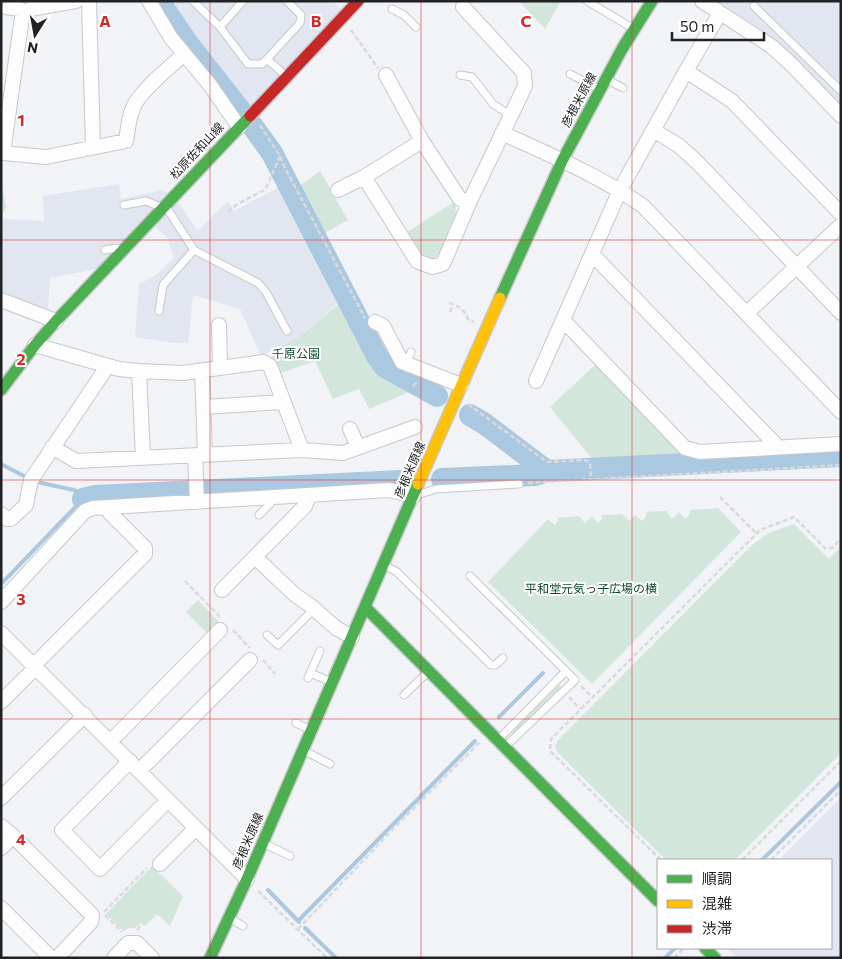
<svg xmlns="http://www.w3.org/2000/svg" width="842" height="959" font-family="Commissioner,'Noto Sans JP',sans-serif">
	<rect width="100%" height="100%" fill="#f1f3f7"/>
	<path fill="#e2e6f0" d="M164,1H333L341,10L245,111L180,28Z
		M714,1H841V107L789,53L777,43Z
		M119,184L121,199L162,190L167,193L96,269L50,278L48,308H39L1,293V223L4,219L44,221L43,196Z
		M281,186L340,301L303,334L261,356L240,309L193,295L188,343H174L135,337L139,284L156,275L174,258L167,238L153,225L177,201L198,231L228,201L234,211Z
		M841,798V958H737L727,948H831V860H779Z"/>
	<path fill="#d3e6dc" d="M519,1H561L545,29Z
		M320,171L348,220L323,234L298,187Z
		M1,180L6,207L1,217Z
		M454,202C461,217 446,241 440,256L429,259L420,255L407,232Z
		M343,300L377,365L384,371L416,388L414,390L369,409L359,389L333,399L315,361L278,374L270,352L303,334Z
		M596,364L685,458L594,461L550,407Z
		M718,508L741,532L592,684L488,582L548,519L555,525L558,521V518L579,516L585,523L592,517L598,523L602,519V515L622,514L629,521L635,515L642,521L646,517V512L666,511L672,519L679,512L686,519L690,513V510Z
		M794,524L829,559L841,547V753L735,860H666L557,752L555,746L558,740L750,547L768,533Z
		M198,600L219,622L207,633L186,612Z
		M559,685L561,687L514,734L512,732Z
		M152,866L183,896L170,926L157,914L145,926L140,923L135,928H130L123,931L106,914Z"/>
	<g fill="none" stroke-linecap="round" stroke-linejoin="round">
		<path stroke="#abc8e1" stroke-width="4" d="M1,464L26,477
			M1,584L83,499L80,493L74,490L37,482
			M499,717L543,673
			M762,860L841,782
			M268,890L299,922
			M298,921L475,741
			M305,928L336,958
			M665,958L675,948"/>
		<path stroke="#abc8e1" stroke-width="22" d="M159,1L186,41L244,115
			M251,124L272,153L377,356L385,367L437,396
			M470,415L485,424L547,471
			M442,479L535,475L547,471L841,456
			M83,499L95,496L400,481"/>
		<g stroke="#c6c8ca" stroke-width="9">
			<path id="lane" d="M193,1L220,27L248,64H262L267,59
				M587,1L634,29
				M754,6L841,91
				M392,9L404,15L416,27
				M220,27L243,1
				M570,74L599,89
				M460,75L472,77L493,104L510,115
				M287,77L267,59L300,23L301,15L287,1
				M608,80L623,88
				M124,205L146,201L168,210L194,250
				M105,250L116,248L119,250
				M159,311L163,285L194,250L258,283L266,292L287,331
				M406,363L411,352
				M417,495L436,489L519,484
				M259,515L270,504V498
				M384,565L397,572L491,665H495L503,658
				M470,576L575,680L505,747
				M267,635L278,645L314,609
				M310,673L332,682
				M308,678L320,651
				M404,695L429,671
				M296,723L311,730
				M498,740L566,671
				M303,750L330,764
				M263,843L290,856
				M230,918L243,926"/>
		</g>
		<g stroke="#c6c8ca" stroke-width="16">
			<path id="street" d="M1,1L6,7L20,9L25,14
				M76,1L30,9L22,17L3,153L46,157L126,141C128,129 129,113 136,102C148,84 168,69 184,54
				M89,1L93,147
				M149,1L171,38L210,85L239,127
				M702,1L771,46L792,65L841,116
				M686,71L732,101L841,214
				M386,75L422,141L460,199L469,203
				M653,130L678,145L697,162L841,313
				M502,133C550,155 600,176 643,206L841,412
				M422,141L364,177L417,261L432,267L443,264L469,203L525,86L524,73L463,7
				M338,190L364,177
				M592,254L778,447
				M1,300L56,321
				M747,313L841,225
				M563,320L685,448L700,452L841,444
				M375,322L383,326L402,362L461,385
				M219,325L220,368
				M35,345L119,369L139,371L183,373L263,362L270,366L302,450
				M139,371L143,457
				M202,371L205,454
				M536,381L620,190L686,71L720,13
				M204,407L283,402
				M350,429L358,447
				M52,447L76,461L302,450L343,453L415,427
				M195,455L197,502
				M1,514L7,519H11L26,505L31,480L103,373L105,366
				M255,557L295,595L311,606L336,628L352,637
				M222,590L305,506L309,496
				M1,602L85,511L93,508L389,490L414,496
				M1,633L247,879
				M34,665L145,554V548L110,513L109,507
				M1,702L36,667
				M111,741L220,630
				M130,761L62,830L100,869L168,800
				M140,770L250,660
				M1,798L85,715
				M1,826L13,836L92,915L91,922L57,958
				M1,848L13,836
				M160,864L195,829
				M1,908L51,958
				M114,958L128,943H137L152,958"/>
		</g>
		<g stroke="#c6c8ca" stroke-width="14">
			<path id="fast" d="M500,298L562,161L622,49L652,1
				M1,390L35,345L56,321L250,116
				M365,607L658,901
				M705,948L715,958
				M210,958L247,879L418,484"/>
		</g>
		<g stroke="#c6c8ca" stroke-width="14">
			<path id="slow" d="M418,484L500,298"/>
		</g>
		<g stroke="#c6c8ca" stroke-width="14">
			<path id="jam" d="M250,116L358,1"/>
		</g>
		<path stroke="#dadadc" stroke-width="2.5" stroke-dasharray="5 2.5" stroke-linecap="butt" d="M351,30L378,68
			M260,125L280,156L284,166L365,318
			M228,212L236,205L264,190L267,186L280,156
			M449,303C459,306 464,309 468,319L474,322
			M450,312L453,305
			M413,386L419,381
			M468,404L547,462L585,460L590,463L591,479
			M528,483L841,465
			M720,497L756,533
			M185,581L220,617
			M233,630L250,648
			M263,660L275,674
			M581,686L592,697
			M569,697L580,709
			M661,860L550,751L551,739L760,530L794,517L825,548H832L841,539
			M742,860L841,761
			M771,860L841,790
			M258,891L327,958
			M104,912L147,868
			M105,915L122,932
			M298,929L398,824L480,742
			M137,930L142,924
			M674,958L684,948"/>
		<use href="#lane" stroke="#fdfdfe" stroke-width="7"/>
		<use href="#street" stroke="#fdfdfe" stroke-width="14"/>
		<use href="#fast" stroke="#4caf50" stroke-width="11"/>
		<use href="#slow" stroke="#ffc107" stroke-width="11"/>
		<use href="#jam" stroke="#c62828" stroke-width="11"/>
	</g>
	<path fill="none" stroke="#d62828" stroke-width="1" stroke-opacity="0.55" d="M210,1V958M421,1V958M632,1V958M1,240H841M1,480H841M1,719H841"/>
	<g text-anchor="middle" stroke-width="4" stroke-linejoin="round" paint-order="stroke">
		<g font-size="12" fill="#212224" stroke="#fff">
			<text transform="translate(579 100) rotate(-62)" y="4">彦根米原線</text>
			<text transform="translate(197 151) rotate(-47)" y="4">松原佐和山線</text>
			<text transform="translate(410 470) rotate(-67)" y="4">彦根米原線</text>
			<text transform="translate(248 841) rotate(-67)" y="4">彦根米原線</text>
		</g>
		<g font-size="12" fill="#0e4a2e" stroke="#fff">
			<text x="296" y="358">千原公園</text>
			<text x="591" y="593">平和堂元気っ子広場の横</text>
		</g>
	</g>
	<g font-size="16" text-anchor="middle" font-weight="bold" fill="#d62828" stroke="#fff" stroke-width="4" stroke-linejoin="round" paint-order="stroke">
		<text x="105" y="27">A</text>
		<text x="316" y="27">B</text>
		<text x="526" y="27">C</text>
		<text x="21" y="126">1</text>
		<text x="21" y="365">2</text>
		<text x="21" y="605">3</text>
		<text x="21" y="845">4</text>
	</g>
	<rect width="842" height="959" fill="none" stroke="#212224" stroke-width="5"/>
	<rect x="657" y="859" width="175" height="90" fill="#ffffff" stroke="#a6a7a7"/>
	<rect x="667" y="875" width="25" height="8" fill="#4caf50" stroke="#a6a7a7"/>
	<text x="702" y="884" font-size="15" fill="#212224">順調</text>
	<rect x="667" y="900" width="25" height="8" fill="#ffc107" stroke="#a6a7a7"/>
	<text x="702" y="909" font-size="15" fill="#212224">混雑</text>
	<rect x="667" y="925" width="25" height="8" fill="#c62828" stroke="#a6a7a7"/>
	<text x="702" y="934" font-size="15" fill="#212224">渋滞</text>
	<g transform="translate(35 35) rotate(191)" stroke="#ffffff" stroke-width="4" paint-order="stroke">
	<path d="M0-4L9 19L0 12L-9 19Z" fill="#212224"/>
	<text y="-8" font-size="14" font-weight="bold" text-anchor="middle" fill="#212224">N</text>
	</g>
	<path d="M672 32v8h92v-8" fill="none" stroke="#212224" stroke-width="2.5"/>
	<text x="680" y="32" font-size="15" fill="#212224" stroke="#ffffff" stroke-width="4" paint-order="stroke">50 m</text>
</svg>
